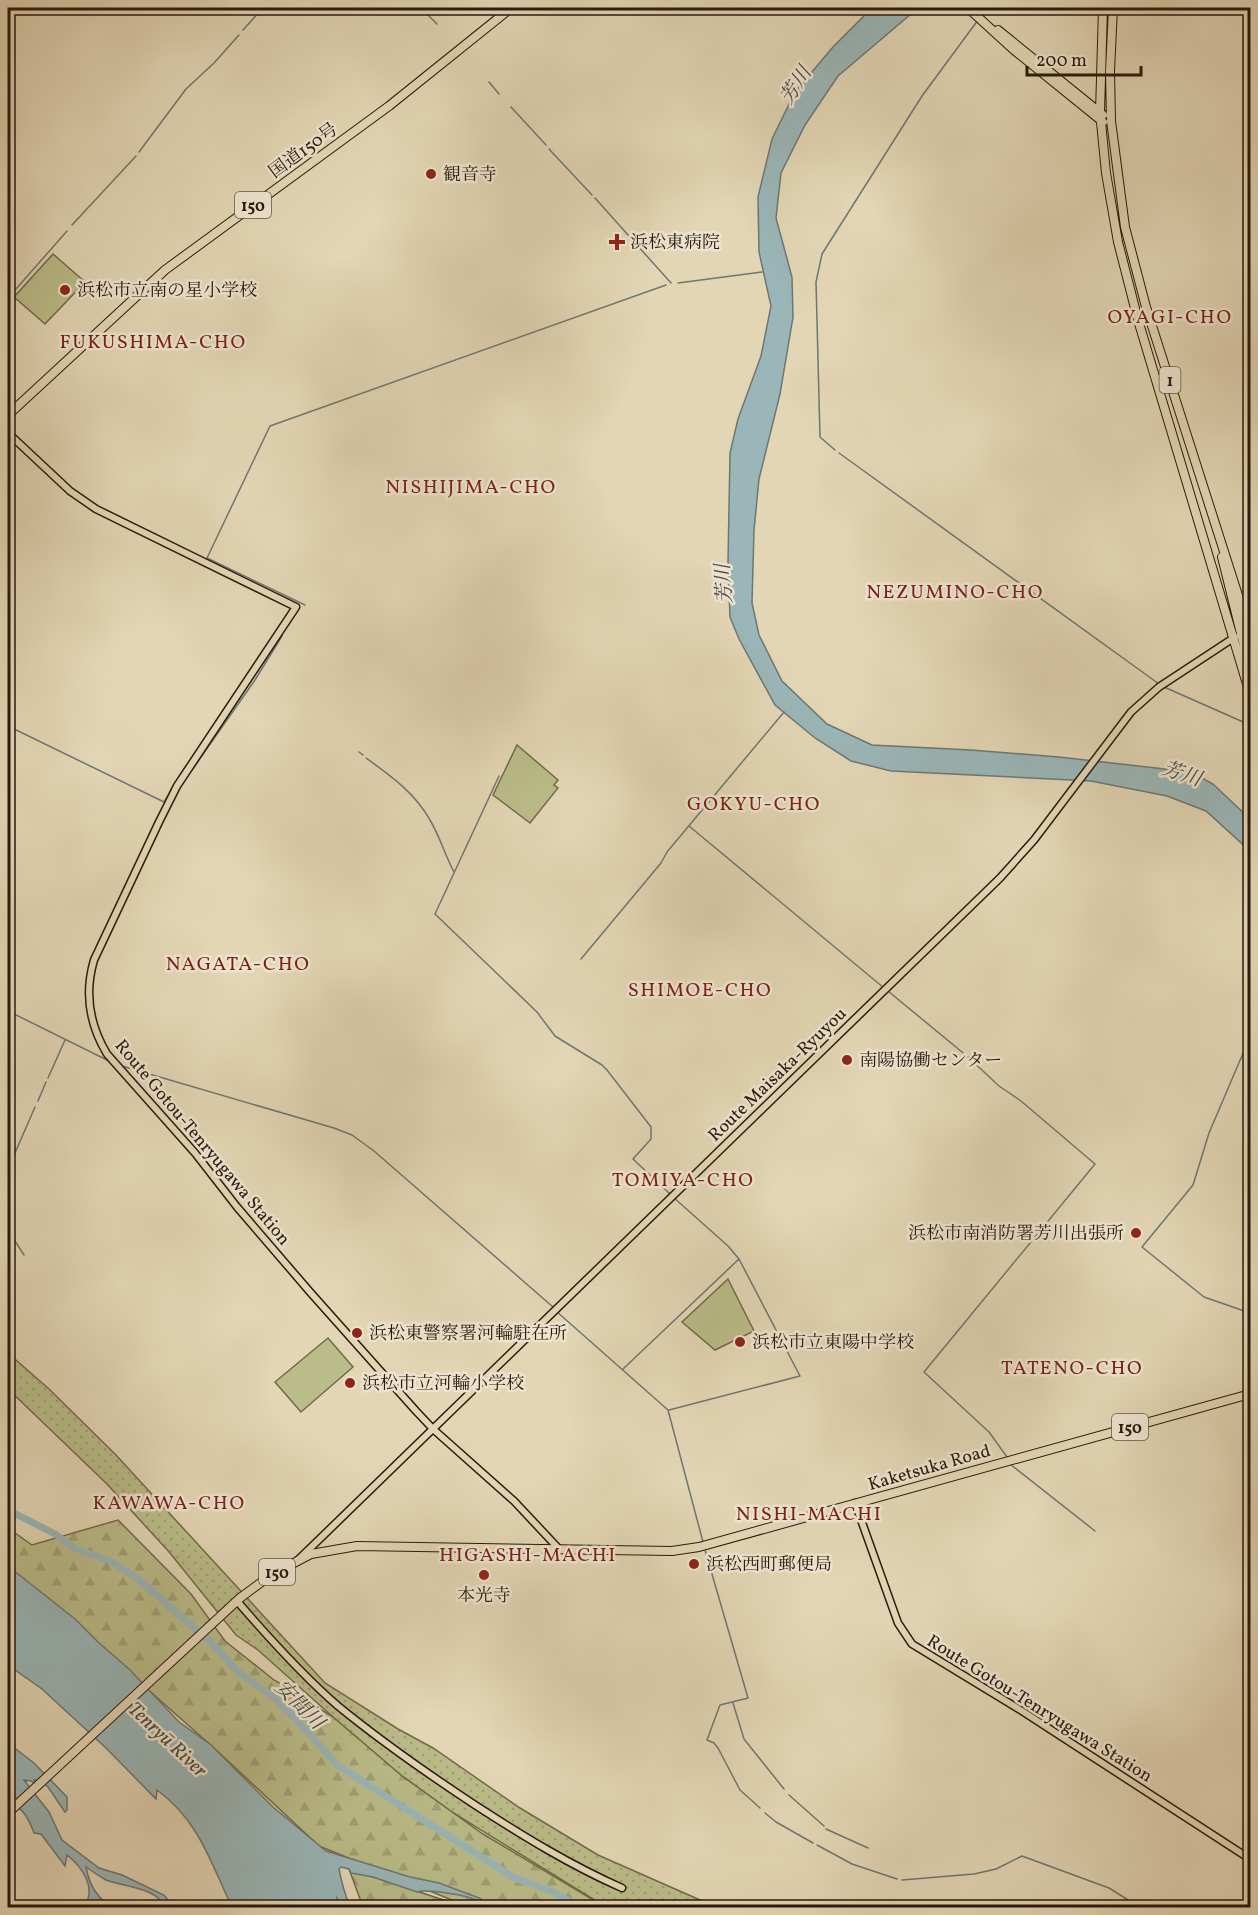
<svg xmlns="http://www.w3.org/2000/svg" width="1258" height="1915" font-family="Vollkorn,'Noto Serif JP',serif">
	<defs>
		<pattern id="grass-dots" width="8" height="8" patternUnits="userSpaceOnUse" patternTransform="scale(1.5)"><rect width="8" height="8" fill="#babc89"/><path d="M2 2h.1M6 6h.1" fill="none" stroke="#a0a175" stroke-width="1.8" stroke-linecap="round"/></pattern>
		<pattern id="forest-firs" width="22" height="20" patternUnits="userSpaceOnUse" patternTransform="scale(1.5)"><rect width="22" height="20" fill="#babc89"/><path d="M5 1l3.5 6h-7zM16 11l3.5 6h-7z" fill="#a0a175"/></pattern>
	</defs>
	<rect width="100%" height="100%" fill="#e3d6b5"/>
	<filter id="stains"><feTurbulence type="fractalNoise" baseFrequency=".00333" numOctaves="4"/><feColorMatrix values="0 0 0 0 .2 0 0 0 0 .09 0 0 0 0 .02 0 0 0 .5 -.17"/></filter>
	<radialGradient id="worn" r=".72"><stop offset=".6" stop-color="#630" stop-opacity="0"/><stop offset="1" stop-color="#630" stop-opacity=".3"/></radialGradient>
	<path fill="url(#grass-dots)" stroke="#726a4a" stroke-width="1.5" d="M8,1353L49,1389L116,1455L325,1683L398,1729L433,1748L520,1808L598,1855L716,1907H606L447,1809L397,1772L333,1717L258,1650L236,1635L170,1553L107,1484L8,1389Z"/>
	<path fill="url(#forest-firs)" stroke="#726a4a" stroke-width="1.5" d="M118,1520L191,1594L225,1641L274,1680L333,1717L402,1776L483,1834L605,1907H469L319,1846L214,1748L8,1566V1528L32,1545Z
		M349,1869L465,1907H363Z"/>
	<path fill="#babc89" stroke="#726a4a" stroke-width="1.5" d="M53,254L85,282L45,324L14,297Z
		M517,745L558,780L554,785L558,788L530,823L493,795Z
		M728,1279L754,1331L715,1350L682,1322Z
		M328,1338L353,1367L301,1412L275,1382Z"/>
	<path fill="#9ab6b8" stroke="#6d7773" stroke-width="1.5" d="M872,8H918L838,76L805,125L781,173L776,218L792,277L793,317L780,394L759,479L754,530L752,603L759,635L782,681L827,724L872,745L971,750L1059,757L1191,772L1213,784L1250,819V851L1206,811L1167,796L1091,781L891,771L851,761L815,738L775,705L739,639L730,617L728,562L730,453L738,419L761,356L771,306L759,252L758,197L772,139L795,92L833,47Z
		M8,1566L75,1619L97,1641L130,1670L179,1722L211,1745L273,1807L326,1851L410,1877L439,1883L479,1898L494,1907C484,1907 484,1905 476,1900C466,1895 427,1889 417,1892L373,1877L351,1873L349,1869L341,1867L339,1869C341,1880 346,1897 350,1907H344L337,1898L338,1907H249L239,1901L231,1905C210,1861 199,1821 157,1790L156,1799L106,1748L42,1689L8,1665Z
		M8,1743L34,1763L67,1797V1810L65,1812L48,1787L39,1780H34L37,1786L31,1781L24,1780L49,1812L62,1840L99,1868L122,1875L164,1895L174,1907L178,1904L180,1907H164C157,1887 124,1887 106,1880C99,1876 93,1872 86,1867C89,1884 97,1899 113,1907H84C97,1888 83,1868 67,1855L65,1866L41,1834L34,1833C29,1819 24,1810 11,1802L12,1810L8,1805Z"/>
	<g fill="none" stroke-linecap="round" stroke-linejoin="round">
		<path stroke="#6d7773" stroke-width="1.5" d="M421,8L437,24
			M981,17L988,8
			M243,30L263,8
			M489,82L499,94
			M511,107L546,145
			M549,149L592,195
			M139,152L186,89L214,63L239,35
			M595,198L671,283
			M72,225L136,156
			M678,283L762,272
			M9,297L67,231
			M835,450L820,437L816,282L822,254L922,96L978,20
			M839,453L1159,684
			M305,605L207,558L270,426L666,285
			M1164,687L1250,725
			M8,726L164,802L186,766
			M359,752L363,755
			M366,758C391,776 415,793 430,820C440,837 445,855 454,872
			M192,770L255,680L282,636
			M499,776L435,914L537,1012L555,1036L602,1065L607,1070L651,1127V1139L633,1159L670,1194
			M689,826L884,988
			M581,959L661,863L667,852L784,712
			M888,991L968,1057L999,1086L1021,1101L1095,1164L924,1372L989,1432L1007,1457
			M8,1011L109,1061
			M1250,1037L1209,1133L1193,1185L1142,1247L1204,1297L1250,1313
			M122,1066L334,1128L352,1135L374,1151L553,1307
			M48,1078L65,1040
			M38,1101L46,1082
			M8,1169L35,1107
			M8,1230L24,1255
			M556,1311L668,1410L703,1542
			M623,1369L739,1259
			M669,1410L800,1376L739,1259L728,1246L673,1197
			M1010,1464L1095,1531
			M705,1550L748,1698L720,1705L707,1740L714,1743L718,1748L740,1790L760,1808
			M733,1703L744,1739L784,1789
			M789,1795L824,1826
			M765,1813L776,1822L813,1843
			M826,1829L868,1848
			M817,1845L852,1864L897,1879
			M902,1880L974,1874L996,1869L1022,1856L1109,1888L1141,1908"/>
		<path stroke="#9ab6b8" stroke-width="7" d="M8,1510L55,1534L76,1549L110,1561L136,1577L217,1648L238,1672L275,1698L306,1730L337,1765L513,1877L553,1892L581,1908"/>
		<g stroke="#29190c" stroke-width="9">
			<path id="major" d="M8,433L70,491L96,509L296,607L177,786L159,822L94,960C84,994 89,1024 107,1054L195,1153L237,1207L310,1292L416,1411L433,1429L514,1501L559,1549
				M855,1503L898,1623L912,1644L1022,1711L1250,1859
				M298,1560L1000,878L1034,840L1131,712L1159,687L1235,637
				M237,1601C268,1637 302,1675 338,1706C382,1742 428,1774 475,1805C523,1836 570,1865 622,1888"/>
		</g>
		<g stroke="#29190c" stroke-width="10">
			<path id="highway" d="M968,8L1014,50L1103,122
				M1103,8L1100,112L1106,173L1118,242L1138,320L1250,694
				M1113,8L1110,71L1111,121L1125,227L1146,307L1250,633
				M998,30L1103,115
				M8,415L165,270L389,106L511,8
				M1222,557L1250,670
				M8,1813L240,1598L271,1575L311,1554L357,1546L672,1551L699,1547L1250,1394"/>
		</g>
		<use href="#major" stroke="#e3d6b5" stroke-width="6"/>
		<use href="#highway" stroke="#e3d6b5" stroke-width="8"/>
	</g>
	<g fill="#8f2418" stroke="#ede4cf" stroke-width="2">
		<circle cx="431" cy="174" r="6"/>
		<path d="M614 233h6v6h6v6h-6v6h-6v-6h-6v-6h6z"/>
		<circle cx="65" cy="290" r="6"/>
		<circle cx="847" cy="1060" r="6"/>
		<circle cx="1136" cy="1233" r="6"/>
		<circle cx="357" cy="1333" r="6"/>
		<circle cx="740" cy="1342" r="6"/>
		<circle cx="350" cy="1383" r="6"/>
		<circle cx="694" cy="1564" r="6"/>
		<circle cx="484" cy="1575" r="6"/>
	</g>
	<g text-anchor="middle" stroke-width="5" stroke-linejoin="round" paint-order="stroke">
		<g fill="#ede4cf" stroke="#645646" stroke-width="1.5">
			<rect x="235" y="192" width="36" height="26" rx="4.5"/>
			<rect x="1159.5" y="367" width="21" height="26" rx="4.5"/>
			<rect x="1112" y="1414" width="36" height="26" rx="4.5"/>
			<rect x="259" y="1559" width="36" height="26" rx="4.5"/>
		</g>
		<g font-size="16" font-weight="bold" fill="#29190c">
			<text x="253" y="211">150</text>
			<text x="1170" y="386">1</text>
			<text x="1130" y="1433">150</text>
			<text x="277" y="1578">150</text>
		</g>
		<g font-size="18" fill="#29190c" stroke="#ede4cf">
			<text transform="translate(303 150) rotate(-36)" y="6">国道150号</text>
			<text transform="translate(777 1074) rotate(-44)" y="6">Route Maisaka-Ryuyou</text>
			<text transform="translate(203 1142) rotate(50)" y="6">Route Gotou-Tenryugawa Station</text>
			<text transform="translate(929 1467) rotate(-16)" y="6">Kaketsuka Road</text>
			<text transform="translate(1040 1708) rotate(32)" y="6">Route Gotou-Tenryugawa Station</text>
		</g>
		<g font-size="18" fill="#29190c" stroke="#ede4cf" text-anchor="start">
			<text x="443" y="180">観音寺</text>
			<text x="630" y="248">浜松東病院</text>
			<text x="77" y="296">浜松市立南の星小学校</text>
			<text x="859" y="1066">南陽協働センター</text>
			<text x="1124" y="1239" text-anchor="end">浜松市南消防署芳川出張所</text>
			<text x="369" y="1339">浜松東警察署河輪駐在所</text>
			<text x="752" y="1348">浜松市立東陽中学校</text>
			<text x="362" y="1389">浜松市立河輪小学校</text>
			<text x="706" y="1570">浜松西町郵便局</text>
			<text x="484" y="1601" text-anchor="middle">本光寺</text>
		</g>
		<g font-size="20" font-style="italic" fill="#4b4840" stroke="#ede4cf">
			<text transform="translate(795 85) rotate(-57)" y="7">芳川</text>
			<text transform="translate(723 584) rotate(-94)" y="7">芳川</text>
			<text transform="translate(1182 773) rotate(18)" y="7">芳川</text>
			<text transform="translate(300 1704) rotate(45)" y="7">安間川</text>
			<text transform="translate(168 1739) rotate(43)" y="7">Tenryū River</text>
		</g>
		<g font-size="20" letter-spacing="1.5" fill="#7a1f14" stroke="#ede4cf">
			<text x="1170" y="323">OYAGI-CHO</text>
			<text x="153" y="348">FUKUSHIMA-CHO</text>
			<text x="471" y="493">NISHIJIMA-CHO</text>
			<text x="955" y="598">NEZUMINO-CHO</text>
			<text x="754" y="810">GOKYU-CHO</text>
			<text x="238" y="970">NAGATA-CHO</text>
			<text x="700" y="996">SHIMOE-CHO</text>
			<text x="683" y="1186">TOMIYA-CHO</text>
			<text x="1072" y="1374">TATENO-CHO</text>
			<text x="169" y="1509">KAWAWA-CHO</text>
			<text x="809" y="1520">NISHI-MACHI</text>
			<text x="528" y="1561">HIGASHI-MACHI</text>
		</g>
	</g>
	<rect width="1258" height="1915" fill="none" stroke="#e3d6b5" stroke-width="30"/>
	<rect x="9" y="9" width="1240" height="1897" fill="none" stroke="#29190c" stroke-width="3"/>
	<rect x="15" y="15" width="1228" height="1885" fill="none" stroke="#29190c" stroke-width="1.5"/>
	<path d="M1027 66v9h114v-9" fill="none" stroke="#29190c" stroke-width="3"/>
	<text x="1036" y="66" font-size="18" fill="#29190c" stroke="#ede4cf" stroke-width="4.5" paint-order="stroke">200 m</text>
	<rect width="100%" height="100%" filter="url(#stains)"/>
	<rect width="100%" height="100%" fill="url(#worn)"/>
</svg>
